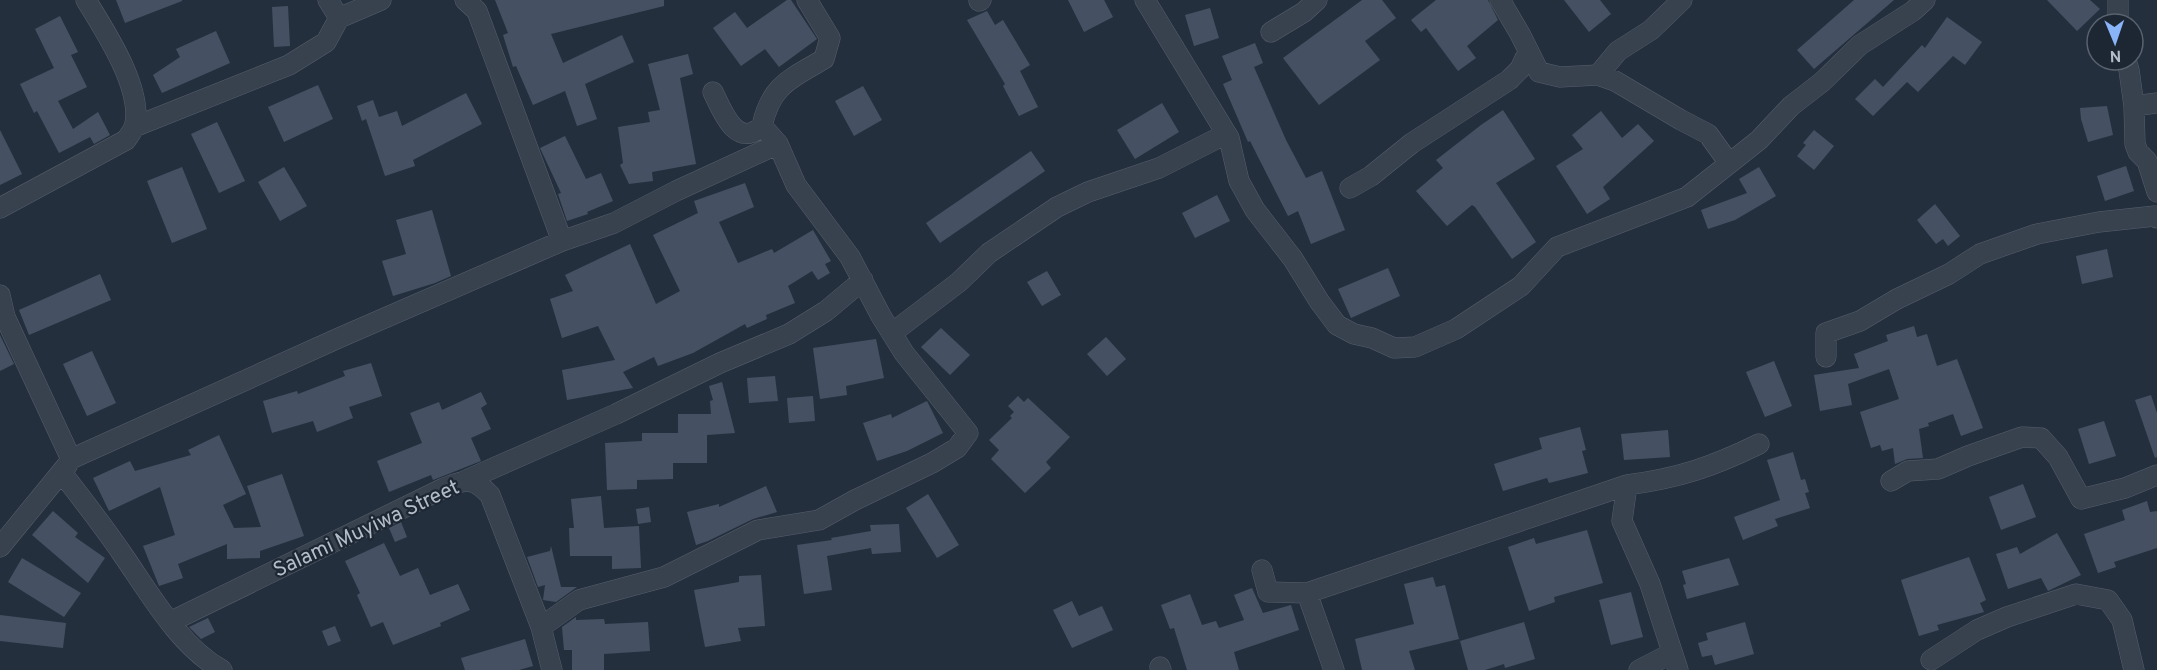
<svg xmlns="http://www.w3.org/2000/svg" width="2157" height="670" font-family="Overpass,sans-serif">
	<rect width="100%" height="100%" fill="#242f3e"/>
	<path fill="#455162" d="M116,0H182V1L125,23Z
		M495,0H664V6L551,34L563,63L622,35L634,62L585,84L597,119L577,126L565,91L533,105L516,66L513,67L503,35L508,33Z
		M787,0H791L817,39L779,67L765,49L741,66L713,28L735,12L747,28Z
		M1068,0H1104L1113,17L1084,32Z
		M1362,0H1382L1396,18L1365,41L1380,60L1319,105L1283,58Z
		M1436,0H1488L1498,20L1467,46L1476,58L1458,71L1426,28L1421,32L1411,20Z
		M1564,0H1600L1611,14L1589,32Z
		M1854,0H1894L1814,69L1797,50Z
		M2047,0H2090L2100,9L2077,31Z
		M288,6L290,46L274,47L272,7Z
		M1210,8L1219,38L1194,46L1185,15Z
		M987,11L995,25L1003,20L1030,65L1020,71L1038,107L1019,116L1003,86L1005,84L967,20Z
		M60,16L78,52L71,55L87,87L58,101L73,129L98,112L110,135L94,144L90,137L59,153L37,111L34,113L20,84L54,68L35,29Z
		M1947,17L1982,42L1965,65L1953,56L1918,92L1907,82L1873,116L1855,99L1875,79L1883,87L1922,45L1925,48Z
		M216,31L230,63L162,93L153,75L180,57L176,49Z
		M1255,43L1263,63L1254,67L1286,140L1306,178L1322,171L1345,230L1311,244L1298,211L1288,216L1250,141L1248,142L1223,84L1232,80L1222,56Z
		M688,54L693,74L680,78L696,164L652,172L653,181L629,184L620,165L623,163L618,127L650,122L648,112L660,110L648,64Z
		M318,85L333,119L284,142L268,107Z
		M863,86L882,120L854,136L835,101Z
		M466,93L482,124L413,160L415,166L385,176L366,119L362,121L357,106L373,100L379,117L397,111L402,126Z
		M1162,103L1179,132L1135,159L1117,130Z
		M2107,106L2113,135L2088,142L2081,119L2080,108Z
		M1503,110L1535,159L1496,183L1536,242L1512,259L1475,207L1472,205L1447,226L1416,191L1443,168L1436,160L1481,125Z
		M1601,111L1622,138L1638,124L1654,141L1603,187L1610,199L1587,214L1556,166L1583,149L1572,135Z
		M217,122L245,181L219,193L191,134Z
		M0,130L22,174L0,185Z
		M1814,130L1834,146L1814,170L1797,156L1806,145L1803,143Z
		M565,136L586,179L601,173L613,201L587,212L588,214L567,221L558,194L561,193L540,148Z
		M1031,151L1045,171L940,243L926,223Z
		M2126,166L2134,191L2105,201L2097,176Z
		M182,167L207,229L172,243L147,181Z
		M284,167L307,206L280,221L258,182Z
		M1759,167L1776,196L1735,220L1708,229L1701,210L1747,193L1739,179Z
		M745,183L754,207L719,222L738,263L772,249L774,253L813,230L831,261L825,264L830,273L818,280L812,271L788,286L795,303L766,315L767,319L747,328L745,324L693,353L658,366L654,357L623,372L633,388L567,400L562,370L615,360L598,326L562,338L550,299L573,291L565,275L630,244L656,304L680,291L653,235L698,213L694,201Z
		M1217,195L1230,221L1195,238L1182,213Z
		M1935,204L1960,236L1948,246L1943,239L1936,244L1917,220Z
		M432,210L451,276L435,283L393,296L382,261L406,254L396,220Z
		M2107,249L2113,277L2082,284L2076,256Z
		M1388,268L1400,296L1351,318L1338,289Z
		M1047,271L1061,295L1042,306L1027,282Z
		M100,274L111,300L29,335L19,310Z
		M1914,326L1917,337L1927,334L1937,366L1957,359L1983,428L1961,436L1953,414L1928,423L1929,426L1919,429L1923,458L1907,459L1895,464L1893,448L1882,451L1880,445L1871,448L1860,412L1899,399L1889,369L1848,384L1852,405L1820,411L1814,375L1859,368L1854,354L1888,341L1886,335Z
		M941,328L970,355L950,375L921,347Z
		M0,335L14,364L0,371Z
		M1106,337L1126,359L1107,376L1087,354Z
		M876,339L884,378L846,386L847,395L820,399L813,348Z
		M92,351L116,403L87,416L63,364Z
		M1774,361L1792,406L1765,417L1746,372Z
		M371,363L382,396L349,407L353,418L317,432L313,421L272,433L263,401L297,391L298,394L345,376L343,371Z
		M775,376L778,401L749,403L747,378Z
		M722,382L735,433L707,435V463H673V479L637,480V489L607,490L605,443L642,441V433H678V414H711L710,401L713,400L709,386Z
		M481,392L487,404L481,408L491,429L471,438L481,461L433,480L431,475L389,492L377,461L422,443L410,413L439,402L442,410Z
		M2151,395L2157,413V457L2155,458L2135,400Z
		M813,396L815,421L789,423L787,398Z
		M1018,396L1024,402L1028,398L1070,437L1046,462L1051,468L1025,493L991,459L999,450L989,440L1012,418L1010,416L1014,412L1008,406Z
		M927,401L943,433L907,451L877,461L863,423L891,414L892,418Z
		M2104,421L2116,456L2089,464L2078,429Z
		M1580,427L1586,450L1582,451L1588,473L1549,483L1547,478L1503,491L1494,464L1542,449L1539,438Z
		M1668,430L1670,457L1624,460L1621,434Z
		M219,435L246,494L223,505L234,528L261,527L247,486L282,474L304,536L260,551V558L227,559V544L178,564L183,578L159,586L143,546L175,535L160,487L109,511L93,478L130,461L135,471L191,455L188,450Z
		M1793,452L1801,480L1805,479L1809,492L1805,493L1810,508L1775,519L1778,526L1743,540L1734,517L1780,500L1767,460Z
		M2023,484L2036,517L2001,530L1989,497Z
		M766,486L777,512L753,519L708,541L696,545L687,512L719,504V507Z
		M928,494L959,545L937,558L906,508Z
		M601,496L604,528L639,526L641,568L612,569V556H570L569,528H574L571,499Z
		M2147,501L2150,512L2157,511V548L2114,562L2116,567L2098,573L2084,534L2125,520L2122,510Z
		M649,507L651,522L638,524L636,509Z
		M53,511L78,533L75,537L105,558L88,583L32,535Z
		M401,522L407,537L395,542L389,528Z
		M899,524L901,552L872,554L871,548L827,556L832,590L804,594L797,545L832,540L831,538L871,531L870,525Z
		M1587,530L1603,583L1554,597L1555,602L1529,611L1508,547L1534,538L1536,544Z
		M2057,533L2081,575L2048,591L2041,578L2008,589L1996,554L2017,547L2020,554Z
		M384,543L400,576L418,568L430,595L458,584L470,610L440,623L441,626L393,645L383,622L371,627L357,595L360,593L345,561Z
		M551,546L561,587H577L556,602L543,600L545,585L538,587L527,557L550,551Z
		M1969,557L1986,600L1980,603L1984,612L1937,625L1939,630L1919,636L1901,580Z
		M22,558L81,593L64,617L8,582Z
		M1729,558L1739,585L1687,599L1683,585L1686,584L1682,571Z
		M761,575L765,626L738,628L741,641L705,647L694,590L739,582V576Z
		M1433,577L1436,587L1445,585L1459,639L1409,651L1415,670H1362L1355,639L1414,624L1404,584Z
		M1252,588L1263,613L1291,605L1299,630L1234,652L1239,670H1187L1174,628L1170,629L1161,605L1190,594L1202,625L1216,621L1219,628L1244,620L1234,595Z
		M1631,592L1643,637L1611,645L1599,600Z
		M1072,601L1079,616L1102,606L1113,630L1072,648L1053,610Z
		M0,615L66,623L63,648L0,641Z
		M576,617V620L604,619L605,624L648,622L650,651L604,654V670H572V650H564L562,627Z
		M208,618L215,632L201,639L189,627Z
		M1524,622L1535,659L1505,668L1504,664L1485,670H1468L1460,641Z
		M1745,622L1754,654L1715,665L1712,655L1702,657L1698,643L1708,640L1706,633Z
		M335,626L341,641L328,646L322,631Z
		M525,639L533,666L519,670H465L461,658Z"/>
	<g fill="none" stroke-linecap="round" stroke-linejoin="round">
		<g stroke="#565f6c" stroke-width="21">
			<path id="street" d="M328,0L339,18
				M465,0L477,11L562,241
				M1145,0L1229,138L1239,181L1255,210L1293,259L1319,301L1337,325L1354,334L1372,338L1394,348L1415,347L1456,329L1521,286L1557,247L1687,197L1759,140L1791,106L1822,82L1860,45L1913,11L1925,0
				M1500,0L1520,34L1539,72L1560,77L1598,75L1615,81L1681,120L1708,134L1729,163
				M2118,0V24
				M979,1L981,0
				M1271,32L1304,12L1317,0
				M2126,60L2129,70L2134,106L2135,144L2138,152L2147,161L2157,192
				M1598,75L1618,51L1651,30L1682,0
				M713,92C722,110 736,150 762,126
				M2134,106L2157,103
				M134,127L289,65L326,42L339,18L381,0
				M1350,188L1371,176L1412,143L1509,80L1520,69L1528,52
				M0,208L126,140C129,135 134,130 135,124C142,87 105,31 86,0
				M0,295L5,317L71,459
				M892,333L959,282L989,253L1057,207L1088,192L1159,168L1226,134
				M1826,357V333L1860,321L1897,299L1949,274L1980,254L2037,234L2099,222L2155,216L2157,218
				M71,459L341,337L562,241L614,223L676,191L778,144
				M62,473C83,500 104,527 123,555C150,594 180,647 222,670
				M464,481L616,414L720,363L789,334L826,311L863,280
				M1891,481L1908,471L1938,469L1968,456L2022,437L2041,438L2058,457L2081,499L2125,488L2157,475
				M0,547L68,464
				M1262,570L1268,592L1307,593
				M170,622L444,488C466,480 472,476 490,495L541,627L552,670
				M541,627L579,600L664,577L758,530L819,520L855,500L932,463L957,448L968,433L904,353L881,316L850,257L796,185L778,144L762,126C771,85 790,79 824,59L830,38L807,0
				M1931,660L1977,630L2007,617L2076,594L2108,600L2122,620L2134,670
				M1160,667L1161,670
				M1334,670L1307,593L1627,485
				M1639,670L1672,653
				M1678,670L1650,584L1622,521L1627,485C1679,478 1712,467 1759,444"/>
		</g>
		<use href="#street" stroke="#38414e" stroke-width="20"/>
	</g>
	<g text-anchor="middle" stroke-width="4.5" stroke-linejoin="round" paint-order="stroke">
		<g font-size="21" fill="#b4bcc9" stroke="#1d2633">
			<text transform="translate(366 528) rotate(-25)" y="7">Salami Muyiwa Street</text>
		</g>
	</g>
	<g transform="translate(2115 42) rotate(178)"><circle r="28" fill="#1d2633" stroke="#59626f" stroke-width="1.5"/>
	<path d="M0-4.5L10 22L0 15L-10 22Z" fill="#8ab4f8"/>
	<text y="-9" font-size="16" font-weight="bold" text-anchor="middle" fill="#b4bcc9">N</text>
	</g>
</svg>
